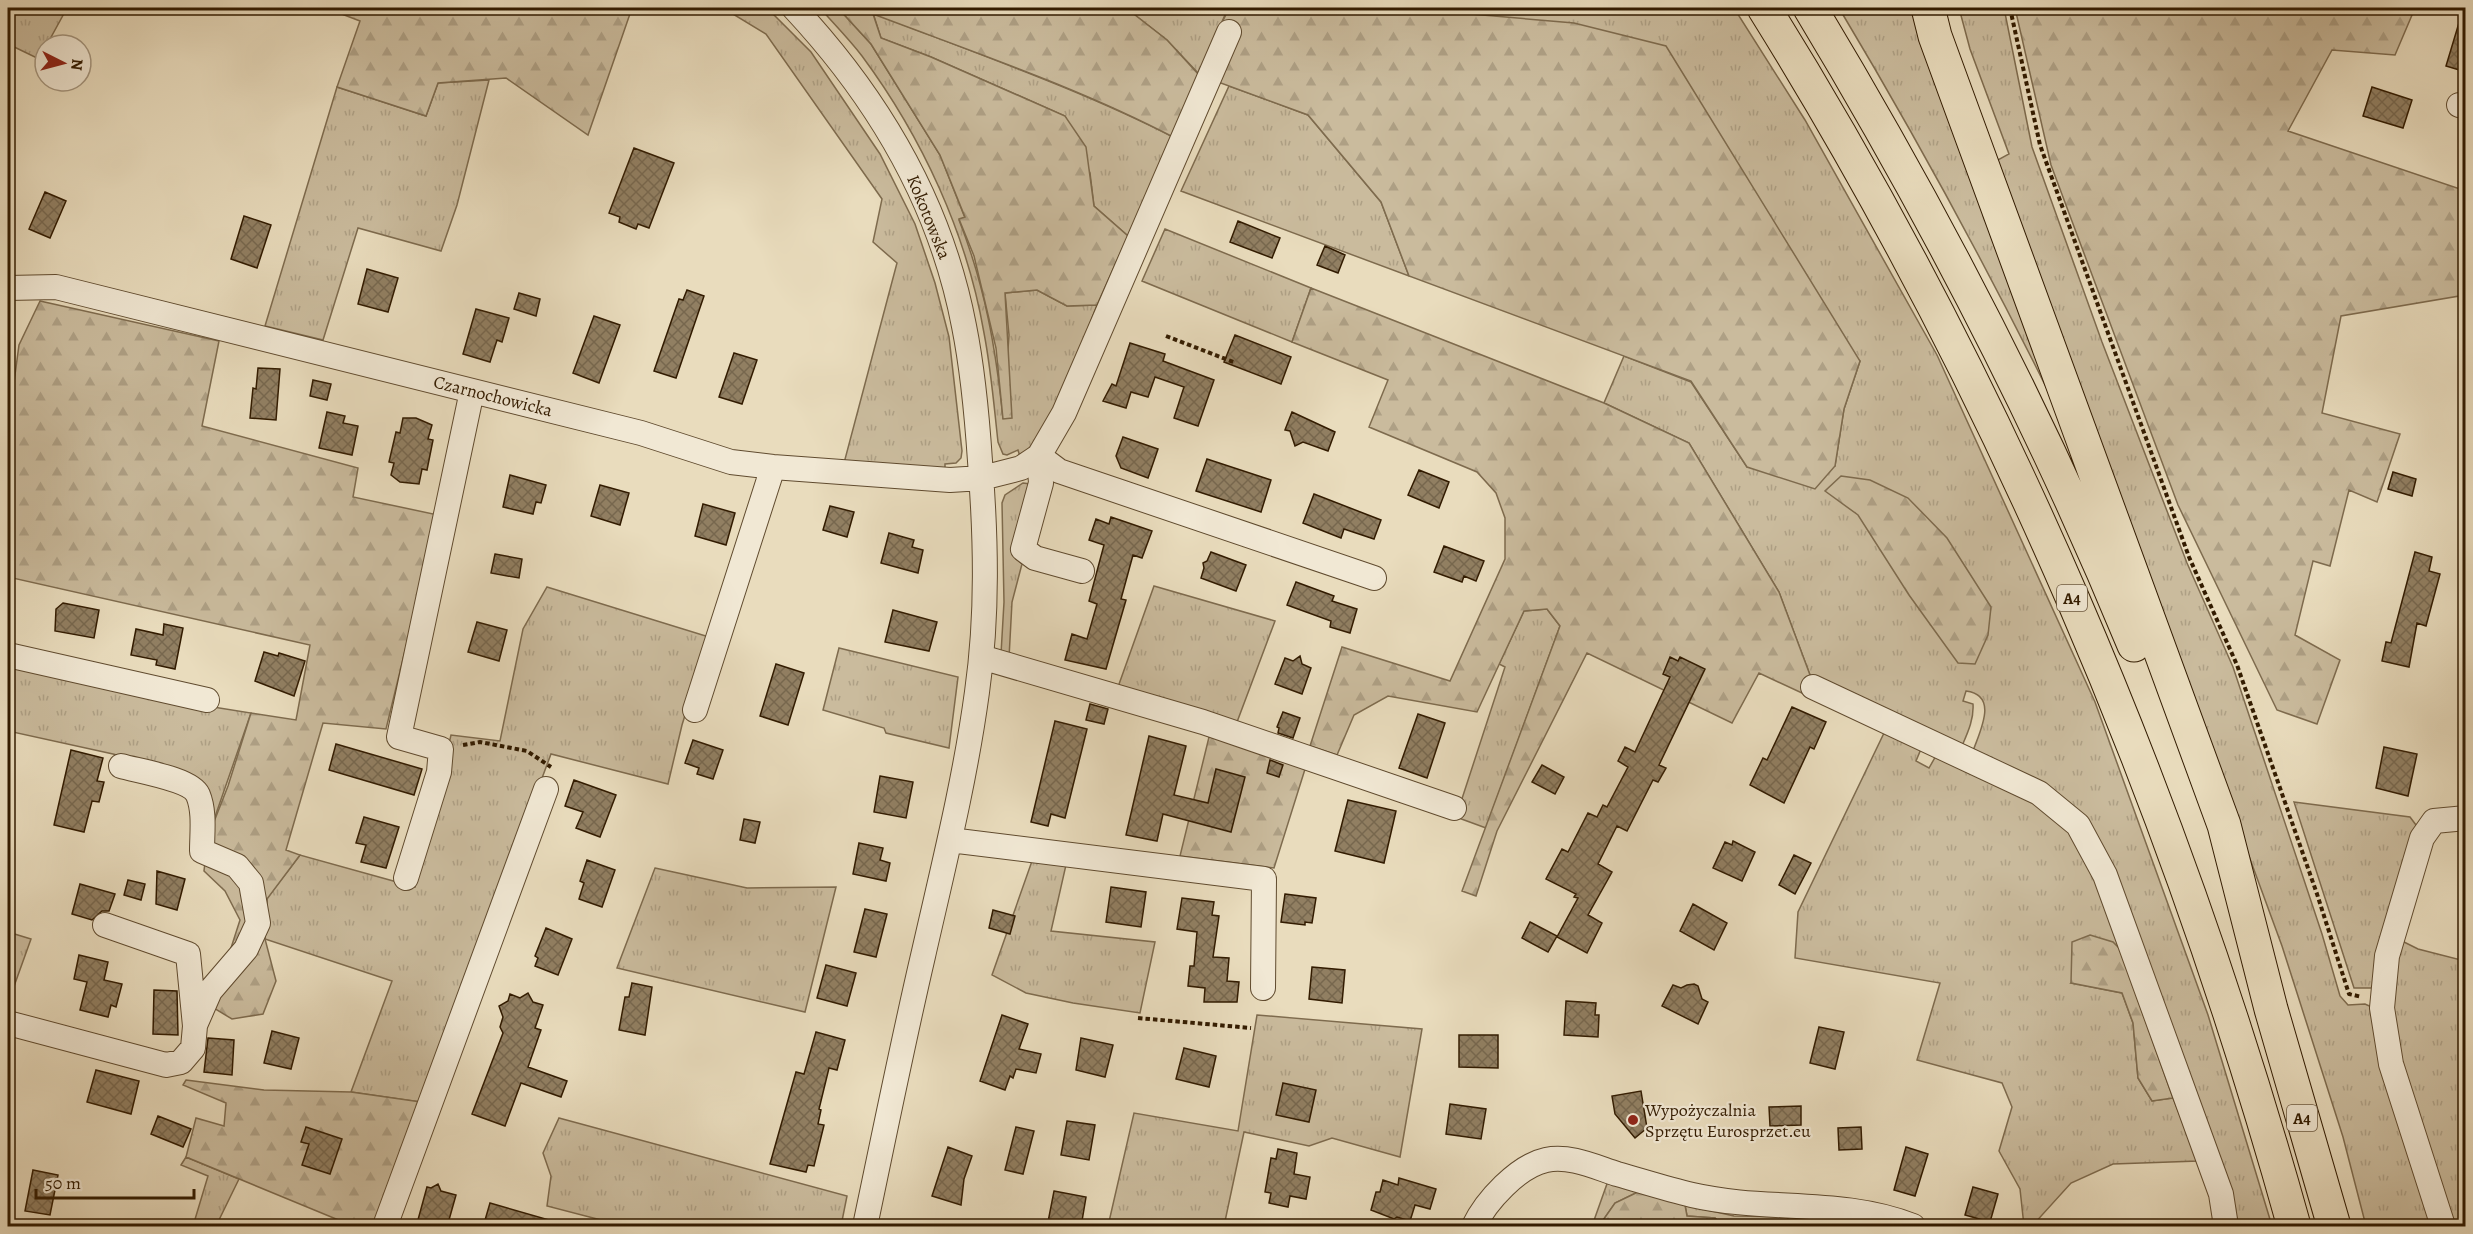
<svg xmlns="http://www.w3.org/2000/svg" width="2473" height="1234" font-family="Alegreya,serif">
	<defs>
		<pattern id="grass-tufts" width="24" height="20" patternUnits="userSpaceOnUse" patternTransform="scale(1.5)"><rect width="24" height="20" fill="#cabb9d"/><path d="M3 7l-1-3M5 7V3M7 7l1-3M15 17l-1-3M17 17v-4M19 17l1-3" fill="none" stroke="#aea085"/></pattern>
		<pattern id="forest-firs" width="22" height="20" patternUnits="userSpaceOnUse" patternTransform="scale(1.5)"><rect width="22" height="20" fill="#cabb9d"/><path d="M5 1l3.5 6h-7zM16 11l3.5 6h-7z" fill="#aea085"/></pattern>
		<pattern id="building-cross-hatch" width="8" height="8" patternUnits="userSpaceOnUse" patternTransform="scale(1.5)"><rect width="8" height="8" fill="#917f62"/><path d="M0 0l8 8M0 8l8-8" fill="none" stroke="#77674e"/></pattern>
	</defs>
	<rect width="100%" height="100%" fill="#e9dcbd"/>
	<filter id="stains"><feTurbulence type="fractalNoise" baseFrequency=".00333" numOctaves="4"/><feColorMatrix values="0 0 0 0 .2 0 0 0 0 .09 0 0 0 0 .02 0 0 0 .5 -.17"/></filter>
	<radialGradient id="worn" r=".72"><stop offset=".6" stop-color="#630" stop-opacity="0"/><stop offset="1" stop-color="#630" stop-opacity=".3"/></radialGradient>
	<path fill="url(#grass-tufts)" stroke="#7e6b4e" stroke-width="1.5" d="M8,8H67L39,59L8,44Z
		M723,8H767L811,52L880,154L915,224L935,283L949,337L962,451L961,458L956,463L945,464V470L844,463L897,263L873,242L882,199L766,34Z
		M820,8H838L871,44L940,155L965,218L959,220C985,286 996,349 1003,419L1009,335L1005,293L1037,290L1067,306L1097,305C1079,350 1058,426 1020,457L1018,450L1007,455L1003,454L998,442C994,406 991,369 984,333C967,234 922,137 862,56C849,39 834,24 820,8Z
		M1126,8H1228L1199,74L1167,40Z
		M1320,8H1734L1805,120L1937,355L2095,702L2208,1015L2272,1226H2234L2101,848L1973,751C1980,731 1999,695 1966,691L1963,701L1973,704C1974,719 1968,732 1962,746L1810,675L1779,592L1689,443L1604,403L1624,356L1691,382L1747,467L1835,466L1844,409L1860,361L1373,14Z
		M1839,8H1918L2075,446C2003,297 1924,150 1839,8Z
		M1959,8H2004L2032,147L2102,342L2187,563L2233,667L2322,934L2340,996L2348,1005L2365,1004L2374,1008L2436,1226H2366L2343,1137L2282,946L1994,162L2009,154L1970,49Z
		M873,13C972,52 1080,89 1175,138L1128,236L1094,206L1090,173L1065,116L931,57L881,38Z
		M489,80L457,205L441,251L358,228L323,340L265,326L337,87L426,116L438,83Z
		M1229,86L1308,115L1381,202L1409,276L1181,191Z
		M1165,229L1311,288L1292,342L1142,281Z
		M1023,483L1030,484L1016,559L1022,564L1012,602L1009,658L1001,654L1004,602L1002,503L1005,495Z
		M1154,586L1275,621L1237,722L1118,687Z
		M547,587L709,637L682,725L668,784L551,754L421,1102L351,1092L392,981L265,939L267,898L300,855L415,887L451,735L500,741L523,629Z
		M1547,609L1560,626L1486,828L1456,817L1505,667L1499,664L1524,611Z
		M839,648L958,677L949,748L886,733L884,728L823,710Z
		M8,663L207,706L251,713L208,837L175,771L113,754L8,731Z
		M1885,731L1921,749L1916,761L1929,768L1937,754C1974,772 2046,800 2071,831C2095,860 2108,914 2120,949L2071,983L2122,993L2133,1023L2138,1078L2152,1101L2173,1098L2198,1161L2113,1164L2071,1183L2032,1226H2024L2020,1189L1999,1151L2012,1107L2002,1083L1917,1060L1940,983L1795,958L1798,912Z
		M2294,802L2410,817L2419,829L2372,988H2354Z
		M1032,861L1066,865L1051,931L1155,942L1140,1013L1073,1003L1026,993L992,975Z
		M655,868L747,888L836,887L805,1012L617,968Z
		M8,932L31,939L8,1003Z
		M2400,940L2418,949L2465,961V1226H2449L2406,1084L2389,1009Z
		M1257,1015L1422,1029L1400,1157L1332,1138L1309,1146L1244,1132L1224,1226H1108L1134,1113L1238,1131Z
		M559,1118L847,1196L841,1226H624L547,1206L551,1176L543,1153Z
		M186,1157L239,1179L216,1226H193L208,1176L181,1165Z
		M1608,1181L1640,1191L1615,1203L1599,1226H1592Z
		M1685,1205L1734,1216L1787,1217L1792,1226H1722L1715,1218L1687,1216Z"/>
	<path fill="url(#forest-firs)" stroke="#7e6b4e" stroke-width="1.5" d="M326,8H632L588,135L506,78L438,83L426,116L337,87L360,21Z
		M838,8H1126L1167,40L1198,74L1229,8H1320L1373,14L1459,13L1574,23L1666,46L1860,361L1844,409L1835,466L1815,489L1747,467L1691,381L1409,276L1381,202L1308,115L1199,75L1175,138C1080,88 973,52 873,14L881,38L931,57L1065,116L1086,147L1094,206L1128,236L1097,305L1067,306L1037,290L1005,293L1012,418L1003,419L996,348L974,256L959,219L965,217L940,155L871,44Z
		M2015,8H2415L2395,55L2332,50L2288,131L2466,191L2465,295L2341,316L2322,413L2400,434L2377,502L2349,490L2330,566L2313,561L2295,635L2340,660L2317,724L2277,710L2178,505L2051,165Z
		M1311,288L1604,403L1689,443L1779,592L1810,675L1804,694L1759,673L1732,723L1587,653L1497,831L1476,896L1462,891L1560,626L1547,609L1524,611L1477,712L1388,696L1354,715L1337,755L1310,746L1342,647L1450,681L1505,559V518L1496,493L1477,472L1369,427L1388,380L1292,342Z
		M40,301L219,341L202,426L358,468L353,497L438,515L386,729L323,723L286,850L300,855L267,899L265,939L276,981L263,1014L232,1019L212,1007L240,920L225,891L204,871L208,837L228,786L251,713L296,720L310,645L8,577V427L19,345Z
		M1841,476L1870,480L1908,498L1947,538L1991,607L1988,635L1975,664L1958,663L1909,595L1858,515L1825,491Z
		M1210,733L1306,766L1274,868L1180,856Z
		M2090,935L2113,942L2120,949L2173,1098L2152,1101L2138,1078L2133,1023L2122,993L2071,983L2072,942Z
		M186,1080L264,1090L351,1092L421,1102L377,1226H353L186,1157L196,1118L224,1126L226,1103L183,1085Z
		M1640,1191L1685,1205L1687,1216L1715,1218L1722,1226H1599L1615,1203Z"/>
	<path fill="url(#building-cross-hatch)" stroke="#321b00" stroke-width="1.5" d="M2461,16L2466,17V72L2446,66Z
		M2372,87L2412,100L2403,128L2363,116Z
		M634,148L674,163L649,228L638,224L636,229L619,222L620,217L609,213Z
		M45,192L66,201L50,238L29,229Z
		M244,216L271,225L257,268L231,259Z
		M1238,221L1280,238L1272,258L1230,242Z
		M1325,246L1345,255L1338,273L1317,265Z
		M367,269L398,278L388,312L358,304Z
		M687,290L704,296L676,378L654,371L679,299L683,300Z
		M519,293L540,299L536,316L514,309Z
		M476,309L509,318L502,342L497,340L490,362L463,354Z
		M594,316L620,325L599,383L573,373Z
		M1235,335L1291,357L1281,384L1224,362Z
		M1130,343L1165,354L1163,361L1214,380L1198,426L1174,418L1184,387L1155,377L1148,397L1131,392L1126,408L1103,401L1112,384L1116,386Z
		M734,353L757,360L742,404L719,397Z
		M258,368L280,369L276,420L250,418L253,388L256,389Z
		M313,380L331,384L327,400L310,396Z
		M327,412L345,416L343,423L358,426L352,455L319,448Z
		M1292,412L1335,432L1328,451L1303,442L1295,446L1290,431L1285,430Z
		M403,418H416L432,425L428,439L433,440L427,470L422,469L419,484L400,482L391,475L394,463L389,462L396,432L400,433Z
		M1123,437L1158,449L1148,478L1121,468L1116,456Z
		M1207,459L1271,480L1261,512L1196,491Z
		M1419,470L1449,482L1439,508L1408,495Z
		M2393,472L2416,479L2412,496L2388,489Z
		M510,475L546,485L541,503L536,502L533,514L503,507Z
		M600,485L629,493L620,525L591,516Z
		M1314,494L1381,520L1374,539L1344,529L1341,538L1303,523Z
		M703,504L735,513L726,545L695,536Z
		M830,506L854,512L847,537L823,530Z
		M1111,517L1152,531L1142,558L1133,555L1121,599L1126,600L1106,669L1065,660L1072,634L1087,639L1097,604L1089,601L1104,545L1089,540L1096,519L1109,524Z
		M889,533L914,540L912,547L923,550L918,573L881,563Z
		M1444,546L1484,561L1476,581L1464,576L1462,582L1434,572Z
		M1211,552L1246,565L1236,591L1201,578L1204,568L1203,563L1207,561Z
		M2415,552L2432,557L2429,571L2440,574L2426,626L2417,623L2409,667L2382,661L2386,642L2391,643Z
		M495,554L522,559L519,578L491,573Z
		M1296,582L1334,596L1332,601L1357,609L1350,633L1330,627L1331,621L1287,605Z
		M63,603L99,610L94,638L55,631L56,609Z
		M893,610L937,622L929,651L885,642Z
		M477,622L507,630L499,661L468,652Z
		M164,624L183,628L175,669L156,665L157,660L131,655L136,629L163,635Z
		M264,652L278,656L279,653L305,661L294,696L255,681Z
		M1300,656L1302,664L1311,668L1302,694L1275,684L1285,658L1293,661Z
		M1670,657L1678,661L1680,657L1705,669L1659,765L1666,768L1658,782L1653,780L1627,831L1617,826L1598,864L1612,872L1588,915L1602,923L1587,953L1557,937L1578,898L1574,897L1576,894L1546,879L1562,849L1568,852L1588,813L1597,817L1603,805L1607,807L1628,767L1618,761L1625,747L1635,752L1670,677L1663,674Z
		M776,664L804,673L788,725L760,716Z
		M1090,704L1108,709L1104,724L1086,720Z
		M1792,707L1826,722L1814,749L1810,747L1784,803L1750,785L1763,758L1767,760Z
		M1283,712L1300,718L1293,738L1278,733L1279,728L1277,727Z
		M1418,714L1445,723L1427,778L1399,768Z
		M1055,721L1087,729L1065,818L1051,814L1048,826L1031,822Z
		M1149,736L1186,746L1174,795L1208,803L1216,769L1245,777L1231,832L1163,814L1157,841L1126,835Z
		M693,740L723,750L713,779L697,774L699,768L685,763Z
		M336,744L422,769L414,795L329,770Z
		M2384,747L2417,754L2408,796L2376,788Z
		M71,750L103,758L97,781L104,782L99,802L92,801L84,832L54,825Z
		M1270,760L1283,765L1279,777L1267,773Z
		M1542,765L1564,777L1555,794L1532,782Z
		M880,776L913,782L906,818L874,812Z
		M574,780L616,795L600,837L576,828L583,812L565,806Z
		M1348,800L1396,811L1384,863L1335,851Z
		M364,817L399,827L386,868L361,862L366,845L356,843Z
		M744,819L760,822L755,843L740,840Z
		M1733,841L1755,852L1742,881L1713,868L1725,842L1732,845Z
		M859,843L883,848L880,860L890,863L886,881L853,874Z
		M1794,855L1811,863L1795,894L1779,885Z
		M587,860L615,870L602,907L579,899L584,883L580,881Z
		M157,871L185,879L177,910L156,904Z
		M128,880L145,884L141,900L124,895Z
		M80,884L115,894L109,911H102L92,920L72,914Z
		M1111,887L1146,892L1141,927L1106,922Z
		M1285,894L1316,898L1312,923L1305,922V925L1281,922Z
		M1182,898L1214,902L1212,915L1219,916L1213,957L1229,958L1227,981L1239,982L1237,1002H1204L1205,988L1188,986L1190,966H1194L1197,932L1177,929Z
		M1693,904L1727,923L1714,950L1680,931Z
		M865,909L887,914L876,957L854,952Z
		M993,910L1015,916L1010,934L989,928Z
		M1530,922L1557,936L1548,952L1522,938Z
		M546,928L572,939L558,975L535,966L538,958L535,956Z
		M79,955L108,962L104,980L122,984L116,1007L111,1005L108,1017L80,1010L87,982L74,979Z
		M826,965L856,973L847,1006L817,998Z
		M1312,967L1345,970L1342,1003L1309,999Z
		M632,983L652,987L645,1035L619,1030L625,997H629Z
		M1694,984L1698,986L1702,999L1708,1002L1698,1024L1662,1006L1673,985L1681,988L1687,985Z
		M154,990L177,991L178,1035L153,1034Z
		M528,993L533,1002L543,1005L535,1028L541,1030L528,1067L567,1081L561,1097L521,1083L505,1126L472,1114L503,1033L500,1027L503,1017L499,1006L508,1001L510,994L520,998Z
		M1566,1001L1596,1003L1595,1015H1599L1598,1037L1564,1035Z
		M1002,1015L1028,1024L1019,1049L1041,1054L1036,1073L1016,1069L1013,1078L1010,1076L1005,1090L980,1081Z
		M1819,1027L1844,1032L1835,1069L1810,1063Z
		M272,1031L299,1038L291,1069L264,1063Z
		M816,1032L845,1040L837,1070L829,1068L819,1109L821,1110L818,1124L824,1125L814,1166L808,1165L806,1172L770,1164L796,1072L804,1074Z
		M1459,1035H1498V1068L1459,1067Z
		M208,1038L234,1040L232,1075L204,1072Z
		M1081,1038L1113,1045L1105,1077L1076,1070Z
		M1184,1048L1216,1056L1209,1087L1176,1079Z
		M96,1070L139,1081L131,1114L87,1102Z
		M1283,1083L1316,1090L1309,1122L1276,1115Z
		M1641,1091L1647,1128L1635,1138L1615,1114L1612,1096Z
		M1450,1104L1486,1109L1481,1139L1446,1134Z
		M1801,1106V1125L1770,1126L1769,1107Z
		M158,1116L191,1129L183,1147L151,1134Z
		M1067,1121L1095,1125L1089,1160L1061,1155Z
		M306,1127L342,1139L330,1174L302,1165L309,1144L301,1142Z
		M1016,1127L1034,1131L1023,1174L1005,1170Z
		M1861,1127L1862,1149L1839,1150L1838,1128Z
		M948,1147L972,1156L964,1179L961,1205L932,1196Z
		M1906,1147L1928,1154L1915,1196L1894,1190Z
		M1278,1149L1297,1153L1294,1174L1310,1177L1306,1199L1290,1196L1288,1207L1269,1203L1271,1193L1265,1192L1271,1158L1276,1159Z
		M33,1170L58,1175L50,1215L25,1211Z
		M1399,1178L1436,1189L1430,1209L1415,1205L1410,1221L1397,1217L1394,1219L1371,1210L1376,1192H1380L1383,1180L1398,1185Z
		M438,1184L441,1191L456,1195L447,1227H416L427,1187L431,1188Z
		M1973,1187L1998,1194L1990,1222L1965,1215Z
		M1054,1191L1086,1197L1081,1227L1048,1222Z
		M490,1203L556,1222L555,1227H483Z"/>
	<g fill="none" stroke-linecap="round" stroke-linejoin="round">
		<g stroke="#604b2f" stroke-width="26">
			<path id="minor" d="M794,8C878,98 941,205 964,326C973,371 977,416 980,461C986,538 988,615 977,692C965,781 943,868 923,956C902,1046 884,1136 865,1226
				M2459,105L2466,107
				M8,288L56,287L641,433L731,462L773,467L950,480L982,478L1021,468L1039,456L1064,413L1229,32
				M1039,456L1059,471L1374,578
				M1039,456L1041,483L1023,549L1035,558L1082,571
				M8,655L207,700
				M981,657L1203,722L1454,808
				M1813,687L2039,793L2078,825L2105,875L2221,1194L2226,1226
				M695,710L773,467
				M121,766C138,771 191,779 198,795C205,812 202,833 202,851L237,866L251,883L258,923L246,949L210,991L196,1023
				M950,840L1264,879L1263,988
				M406,878L439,772L441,749L399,737L472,391
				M8,1023L166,1065L181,1062L193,1048L195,1026L188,954L105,925
				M385,1226L546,789
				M1474,1226C1486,1201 1518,1166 1546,1160C1570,1155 1595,1167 1617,1174C1642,1181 1667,1189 1692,1195C1766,1212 1842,1198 1913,1226
				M2443,1226L2391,1064L2382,1008L2387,956L2422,838L2434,821L2466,818"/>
		</g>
		<g stroke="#321b00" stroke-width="35">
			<path id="highway" d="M1764,8C1999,385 2175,799 2294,1226
				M1810,8C1933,212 2043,424 2134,645
				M1928,8L1935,36L1954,88L2224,825L2271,1009L2334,1226"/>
		</g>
		<path stroke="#321b00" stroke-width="4" stroke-dasharray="4.5 3" stroke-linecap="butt" d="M2010,8L2040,145L2189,557L2237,665L2317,894L2349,994L2362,997
			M758,14L763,8
			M1166,336L1236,363
			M463,745L480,742L527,751L551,767
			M1138,1018L1251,1028"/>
		<use href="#minor" stroke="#f1e8d4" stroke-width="24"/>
		<use href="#highway" stroke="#e9dcbd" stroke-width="33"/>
	</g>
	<circle fill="#8f2418" stroke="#f1e8d4" stroke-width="2" cx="1633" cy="1120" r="6"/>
	<g text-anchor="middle" stroke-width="4.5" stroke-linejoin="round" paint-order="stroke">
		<g fill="#f1e8d4" stroke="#6b5840" stroke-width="1.5">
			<rect x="2057" y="585" width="30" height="26" rx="4.5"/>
			<rect x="2287" y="1105" width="30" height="26" rx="4.5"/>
		</g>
		<g font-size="16" font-weight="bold" fill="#321b00">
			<text x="2072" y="604">A4</text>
			<text x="2302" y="1124">A4</text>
		</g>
		<g font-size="18" fill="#321b00" stroke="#f1e8d4">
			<text transform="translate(929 217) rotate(68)" y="6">Kokotowska</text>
			<text transform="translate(493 396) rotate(14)" y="6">Czarnochowicka</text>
		</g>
		<g font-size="18" fill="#321b00" stroke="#f1e8d4" text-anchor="start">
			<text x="1645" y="1116">Wypożyczalnia<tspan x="1645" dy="21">Sprzętu Eurosprzet.eu</tspan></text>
		</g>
	</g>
	<rect width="2473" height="1234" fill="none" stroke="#e9dcbd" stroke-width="30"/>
	<rect x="9" y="9" width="2455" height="1216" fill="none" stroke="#321b00" stroke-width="3"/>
	<rect x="15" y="15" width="2443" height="1204" fill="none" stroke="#321b00" stroke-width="1.5"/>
	<g transform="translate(63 63) rotate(96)"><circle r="28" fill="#f1e8d4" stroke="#a5967f" stroke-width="1.5"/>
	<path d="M0-4.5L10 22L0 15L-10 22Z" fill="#8f2418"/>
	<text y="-9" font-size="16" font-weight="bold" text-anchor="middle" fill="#321b00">N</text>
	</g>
	<path d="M36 1189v9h158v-9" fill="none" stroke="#321b00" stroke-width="3"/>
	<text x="45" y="1189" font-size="18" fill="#321b00" stroke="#f1e8d4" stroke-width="4.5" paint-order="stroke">50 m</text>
	<rect width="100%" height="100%" filter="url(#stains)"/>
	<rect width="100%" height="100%" fill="url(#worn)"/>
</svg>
